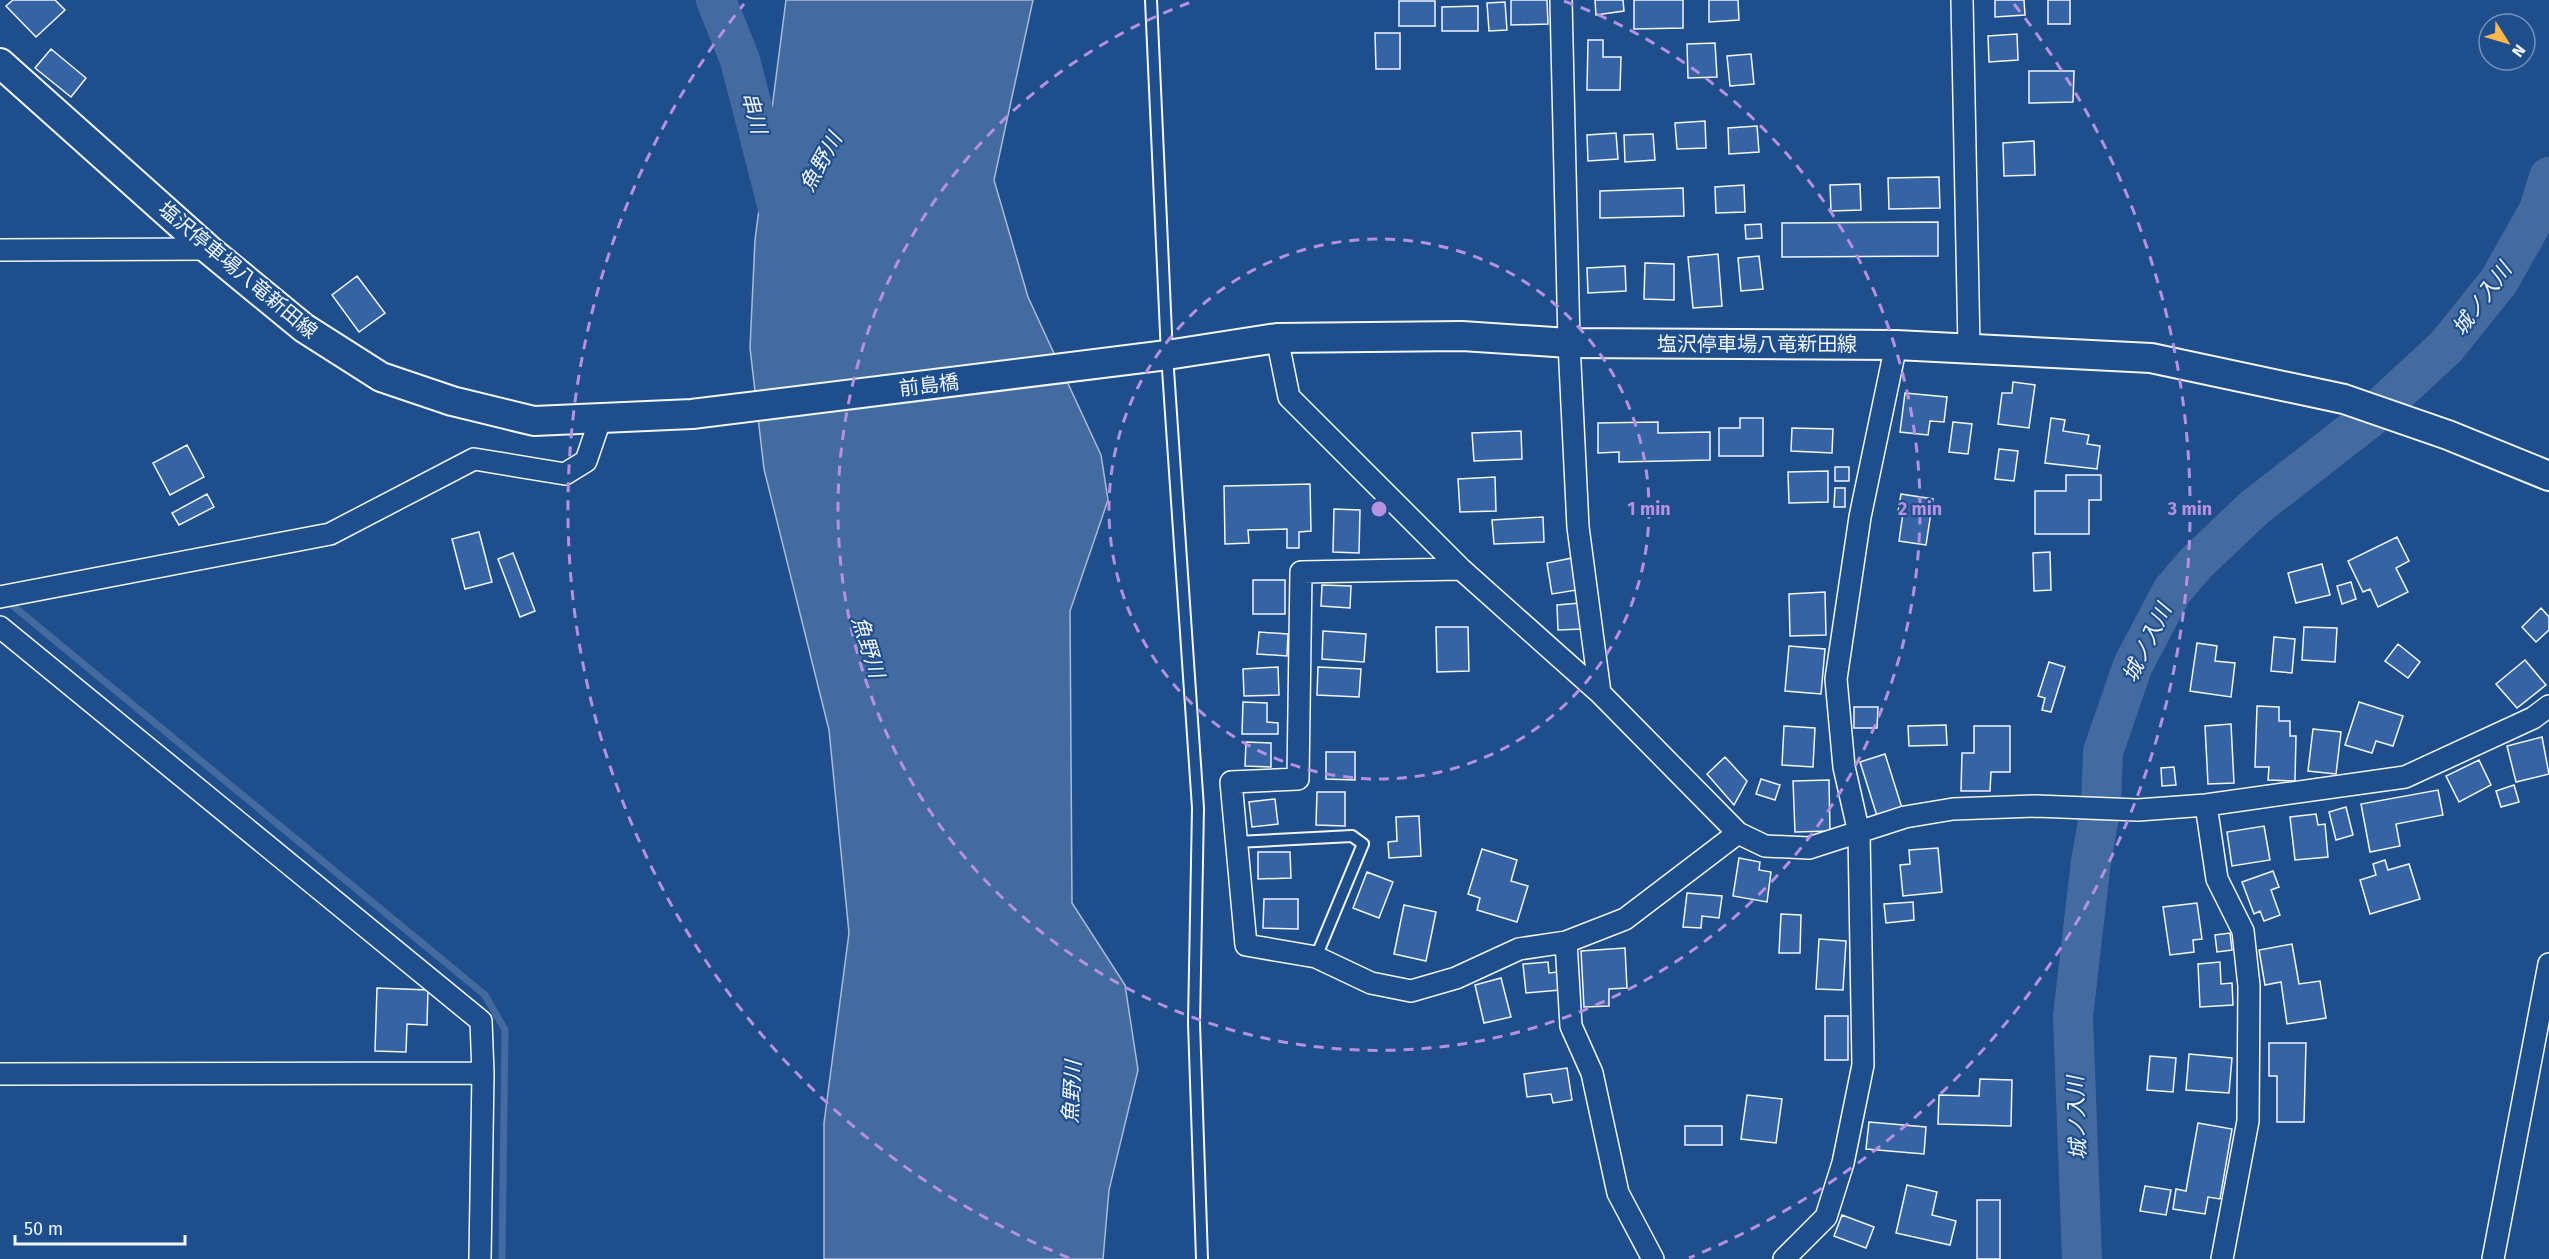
<svg xmlns="http://www.w3.org/2000/svg" width="2549" height="1259" font-family="'Fira Sans','Noto Sans JP',sans-serif">
	<rect width="100%" height="100%" fill="#1f4e8c"/>
	<path fill="#446ba0" stroke="#a8bbd7" stroke-width="1.5" d="M786,0H1033L994,180L1028,297L1101,455L1108,500L1070,611L1072,903L1125,985L1138,1070L1109,1190L1103,1259H824V1123L849,933L829,730L764,469L750,348L755,240Z"/>
	<g fill="none" stroke-linecap="round" stroke-linejoin="round">
		<path stroke="#446ba0" stroke-width="7" d="M7,601L485,995L505,1030L502,1259"/>
		<path stroke="#446ba0" stroke-width="40" d="M716,0L740,60L779,212
			M2082,1259L2073,1016L2091,861L2101,805L2103,752L2133,665L2172,591L2196,563L2254,508L2367,420L2446,347L2499,281L2539,210L2549,177"/>
	</g>
	<path fill="#3563a3" stroke="#f2f6ff" stroke-width="1.5" d="M13,0H55L65,10L36,37L6,6Z
		M1511,0H1547L1548,24L1511,25Z
		M1595,0H1623L1624,11L1596,15Z
		M1634,0H1683V28L1634,29Z
		M1709,0H1738L1739,20L1709,22Z
		M1995,0H2024L2025,15L1995,17Z
		M2048,0H2070V24H2048Z
		M1399,1H1435V26H1399Z
		M1505,2L1507,30L1489,31L1487,3Z
		M1478,6V31H1442V7Z
		M1375,33H1400V69H1376Z
		M2017,34L2018,60L1989,62L1988,36Z
		M1588,40H1603V57H1621L1620,90H1587Z
		M1715,43L1717,77L1688,78L1687,44Z
		M51,49L86,78L71,97L35,68Z
		M1751,54L1754,84L1730,86L1727,56Z
		M2029,71H2074L2073,102L2029,103Z
		M1705,121L1706,148L1677,149L1675,123Z
		M1757,126L1759,152L1729,154L1728,128Z
		M1616,133L1618,159L1588,161L1587,135Z
		M1653,134L1655,160L1625,162L1624,135Z
		M2034,141L2035,175L2004,176L2003,143Z
		M1939,177L1940,208L1889,209L1888,178Z
		M1860,184L1861,210L1831,211L1830,185Z
		M1744,185L1745,212L1716,213L1715,187Z
		M1683,188L1684,216L1600,218V191Z
		M1938,222V256L1782,257V223Z
		M1761,224L1762,238L1746,239L1745,225Z
		M1718,254L1722,306L1693,308L1688,257Z
		M1759,256L1763,289L1741,291L1738,258Z
		M1645,263L1674,264V300L1644,299Z
		M1625,266L1626,291L1588,293L1587,268Z
		M357,276L385,313L359,332L332,295Z
		M2013,382L2035,385L2029,428L1998,424L2002,393H2012Z
		M1905,393L1947,397L1944,422L1930,421L1928,435L1900,432Z
		M1740,418H1763V456H1719V428H1740Z
		M2051,418L2065,420L2063,431L2089,435L2087,444L2100,446L2097,469L2045,463Z
		M1658,422V433L1710,432V460L1619,462V452L1598,453V423Z
		M1953,422L1972,424L1968,454L1949,452Z
		M1792,428L1833,429L1832,453L1791,451Z
		M1521,431L1522,459L1474,461L1472,433Z
		M187,445L204,477L170,495L153,463Z
		M1999,449L2018,451L2014,481L1995,479Z
		M1835,467H1849V481H1835Z
		M1828,471V502L1789,503L1788,472Z
		M2066,475H2101V500H2089V534H2035V491H2066Z
		M1495,477L1496,511L1460,512L1458,479Z
		M1310,484L1311,531L1299,532V548H1287V529L1248,530L1249,543L1225,544L1224,486Z
		M1835,488H1845V507H1834Z
		M207,494L214,507L179,525L172,513Z
		M1901,494L1933,499L1926,545L1899,541L1903,513L1898,512Z
		M1334,509L1360,510L1359,553L1333,552Z
		M1543,517L1544,542L1494,544L1492,520Z
		M479,532L492,582L465,589L452,539Z
		M2397,537L2409,561L2396,568L2408,592L2378,607L2370,589L2363,592L2348,561Z
		M2050,552L2051,590L2034,591L2033,553Z
		M513,553L535,611L520,617L498,559Z
		M1572,558L1577,590L1552,594L1547,563Z
		M2322,564L2330,595L2296,603L2288,573Z
		M1253,580H1285V614H1253Z
		M2351,582L2356,599L2342,604L2337,586Z
		M1322,585L1351,586L1350,608L1321,606Z
		M1825,592L1826,635L1790,636L1789,594Z
		M1580,603L1582,629L1558,630L1557,605Z
		M2541,608L2549,617V630L2536,642L2522,627Z
		M1436,627H1468L1469,671L1437,672Z
		M2304,627L2337,628L2335,662L2302,660Z
		M1323,631L1366,634L1364,662L1322,659Z
		M1259,632L1288,634L1287,656L1257,654Z
		M2274,637L2295,639L2292,673L2271,671Z
		M2197,643L2217,646L2215,661L2235,663L2231,697L2190,691Z
		M2398,644L2420,662L2408,678L2385,661Z
		M1789,646L1825,649L1821,694L1785,691Z
		M2525,660L2546,685L2517,708L2496,684Z
		M2049,662L2065,667L2051,712L2042,710L2045,698L2038,696Z
		M1278,667L1279,695L1244,696L1243,669Z
		M1318,667L1361,669L1359,697L1317,695Z
		M1243,702L1267,703V722L1278,723V734H1242Z
		M2359,702L2403,716L2393,746L2376,741L2372,753L2345,745Z
		M2257,706L2279,707V721H2290V736H2296L2295,781L2268,780L2269,767H2255Z
		M1854,707H1878L1877,728H1854Z
		M2231,724L2234,783L2208,784L2205,726Z
		M1946,725L1947,745L1909,746L1908,726Z
		M1784,726L1815,728L1813,767L1782,765Z
		M1974,726H2010V772H1991L1990,791H1961L1962,753H1974Z
		M2313,729L2341,732L2336,774L2308,771Z
		M2542,737L2549,774L2516,782L2507,746Z
		M1246,742L1271,743V767L1245,766Z
		M1326,752H1355V780L1326,779Z
		M1885,754L1902,808L1877,816L1860,762Z
		M1725,757L1747,781L1734,805L1707,774Z
		M2479,760L2491,785L2459,802L2446,776Z
		M2174,767L2176,785L2162,786L2161,768Z
		M1761,779L1780,785L1775,800L1756,794Z
		M1829,780L1830,831L1795,832L1793,781Z
		M2514,785L2519,802L2501,807L2496,791Z
		M2438,790L2443,815L2396,824L2400,846L2370,852L2361,804Z
		M1317,792H1345V826L1316,825Z
		M1275,799L1278,824L1252,827L1249,802Z
		M2346,807L2353,835L2336,840L2329,812Z
		M2316,814L2318,825L2325,824L2328,857L2295,860L2290,817Z
		M1419,816L1421,856L1389,858L1388,842L1397,841L1396,817Z
		M2264,826L2270,860L2232,866L2227,832Z
		M1938,848L1942,892L1903,896L1900,865L1910,864L1909,850Z
		M1482,849L1517,860L1511,881L1528,886L1517,922L1477,910L1480,898L1468,894Z
		M1258,852H1290L1291,878L1258,879Z
		M1739,858L1760,862L1759,870L1771,872L1767,902L1733,896Z
		M2385,860L2388,870L2409,864L2420,899L2370,914L2360,880L2376,875L2373,864Z
		M2273,871L2279,887L2271,890L2280,915L2264,921L2260,911L2254,914L2242,882Z
		M1367,872L1393,882L1379,918L1353,908Z
		M1687,893L1722,896L1719,918L1702,916L1701,928L1683,927Z
		M1264,899H1298V929L1263,928Z
		M1913,902L1914,920L1886,923L1884,904Z
		M2197,903L2202,939L2193,940L2194,952L2170,955L2163,907Z
		M1404,905L1436,912L1426,961L1394,954Z
		M1781,914L1801,915L1800,953H1779Z
		M2230,933L2232,950L2217,952L2215,935Z
		M1819,939L1846,941L1843,990L1816,989Z
		M2292,944L2299,984L2320,981L2326,1018L2287,1024L2281,982L2265,985L2259,950Z
		M1625,948L1627,988L1609,989V1006L1584,1007L1581,951Z
		M1548,962L1549,973L1558,972L1560,990L1526,993L1523,964Z
		M2220,962L2221,984L2232,983L2233,1005L2200,1007L2198,964Z
		M1501,978L1511,1017L1484,1023L1475,985Z
		M377,988L428,990L427,1025L407,1024L406,1052L375,1051Z
		M1825,1016H1848V1060H1825Z
		M2269,1043H2306L2304,1122H2277V1076H2269Z
		M2189,1054L2232,1058L2229,1093L2186,1090Z
		M2150,1056L2176,1058L2173,1092L2147,1090Z
		M1567,1068L1572,1100L1553,1103L1551,1094L1527,1097L1524,1074Z
		M1980,1079L2012,1080L2011,1126L1938,1124L1939,1095L1979,1096Z
		M1747,1095L1782,1099L1776,1143L1741,1139Z
		M1869,1122L1926,1127L1924,1154L1866,1149Z
		M2198,1123L2232,1129L2220,1199L2208,1197L2205,1214L2173,1209L2176,1189L2186,1191Z
		M1685,1126H1722V1145H1685Z
		M1907,1185L1937,1192L1932,1215L1956,1221L1950,1245L1896,1233Z
		M2145,1186L2171,1190L2166,1215L2140,1211Z
		M1977,1200H2000V1259H1977Z
		M1842,1215L1874,1227L1866,1248L1834,1236Z"/>
	<g fill="none" stroke-linecap="round" stroke-linejoin="round">
		<g stroke="#f2f6ff" stroke-width="14">
			<path id="service" d="M1151,0L1167,355L1198,808L1194,1023L1202,1259
				M1236,842L1352,836L1363,844L1316,957"/>
		</g>
		<g stroke="#f2f6ff" stroke-width="24">
			<path id="minor" d="M1561,0L1569,343L1578,527L1600,693
				M1962,0L1969,347
				M0,250L208,249
				M1277,338L1289,397L1461,569L1600,693L1738,833L1765,846L1809,848L1905,817L1953,809L2036,806L2138,810L2206,805L2405,777L2533,718L2549,706
				M1461,569L1301,572L1298,779L1231,782L1246,945L1316,957L1371,983L1411,991L1456,978L1519,949L1566,942L1625,919L1738,833
				M0,597L330,534L474,459L565,474L586,461L600,420
				M0,627L481,1021L483,1073L480,1259
				M2206,805L2217,879L2243,931L2249,986L2248,1121L2222,1259
				M1566,942L1571,1026L1592,1073L1618,1193L1653,1259
				M0,1074L483,1073
				M1784,1259L1826,1217L1843,1163L1863,1065L1859,833L1844,767L1836,679L1860,517L1896,345
				M2493,1259L2549,964"/>
		</g>
		<g stroke="#f2f6ff" stroke-width="32">
			<path id="secondary" d="M0,63L208,249L304,328L381,377L452,401L534,421L692,414L1167,355L1277,338L1462,336L1569,343L1896,345L2151,358L2344,399L2448,435L2549,476"/>
		</g>
		<use href="#service" stroke="#1f4e8c" stroke-width="10"/>
		<use href="#minor" stroke="#1f4e8c" stroke-width="21"/>
		<use href="#secondary" stroke="#1f4e8c" stroke-width="28"/>
	</g>
	<g fill="none" stroke="#b691df" stroke-width="3" stroke-dasharray="10 8">
		<circle cx="1379" cy="509" r="270"/>
		<path d="M1564 1A541 541 0 1 1 1194 1"/>
		<path d="M1069 1258A811 811 0 0 1 744 4M2014 4A811 811 0 0 1 1689 1258"/>
	</g>
	<g text-anchor="middle" stroke-width="4.5" stroke-linejoin="round" paint-order="stroke">
		<g font-size="20" fill="#f2f6ff" stroke="#1f4e8c">
			<text transform="translate(238 270) rotate(40)" y="7">塩沢停車場八竜新田線</text>
			<text x="1757" y="351">塩沢停車場八竜新田線</text>
			<text transform="translate(929 385) rotate(-7)" y="7">前島橋</text>
		</g>
		<g font-size="21" font-style="italic" fill="#f2f6ff" stroke="#1f4e8c">
			<text transform="translate(754 113) rotate(75)" y="7">串川</text>
			<text transform="translate(821 162) rotate(-61)" y="7">魚野川</text>
			<text transform="translate(2482 299) rotate(-54)" y="7">城ノ入川</text>
			<text transform="translate(2147 643) rotate(-64)" y="7">城ノ入川</text>
			<text transform="translate(868 647) rotate(73)" y="7">魚野川</text>
			<text transform="translate(1072 1092) rotate(-87)" y="7">魚野川</text>
			<text transform="translate(2077 1118) rotate(-92)" y="7">城ノ入川</text>
		</g>
	</g>
	<circle cx="1379" cy="509" r="9" fill="#b691df" stroke="#1f4e8c" stroke-width="3"/>
	<g font-size="18" text-anchor="middle" font-weight="bold" fill="#b691df" stroke="#1f4e8c" stroke-width="4.5" stroke-linejoin="round" paint-order="stroke">
		<text x="1649" y="515">1 min</text>
		<text x="1920" y="515">2 min</text>
		<text x="2190" y="515">3 min</text>
	</g>
	<g transform="translate(2507 42) rotate(127)"><circle r="28" fill="#1f4e8c" stroke="#7391ba" stroke-width="1.5"/>
	<path d="M0-4.5L10 22L0 15L-10 22Z" fill="#ffb74d"/>
	<text y="-9" font-size="16" font-weight="bold" text-anchor="middle" fill="#f2f6ff">N</text>
	</g>
	<path d="M15 1235v9h170v-9" fill="none" stroke="#f2f6ff" stroke-width="3"/>
	<text x="24" y="1235" font-size="18" fill="#f2f6ff" stroke="#1f4e8c" stroke-width="4.5" paint-order="stroke">50 m</text>
</svg>
